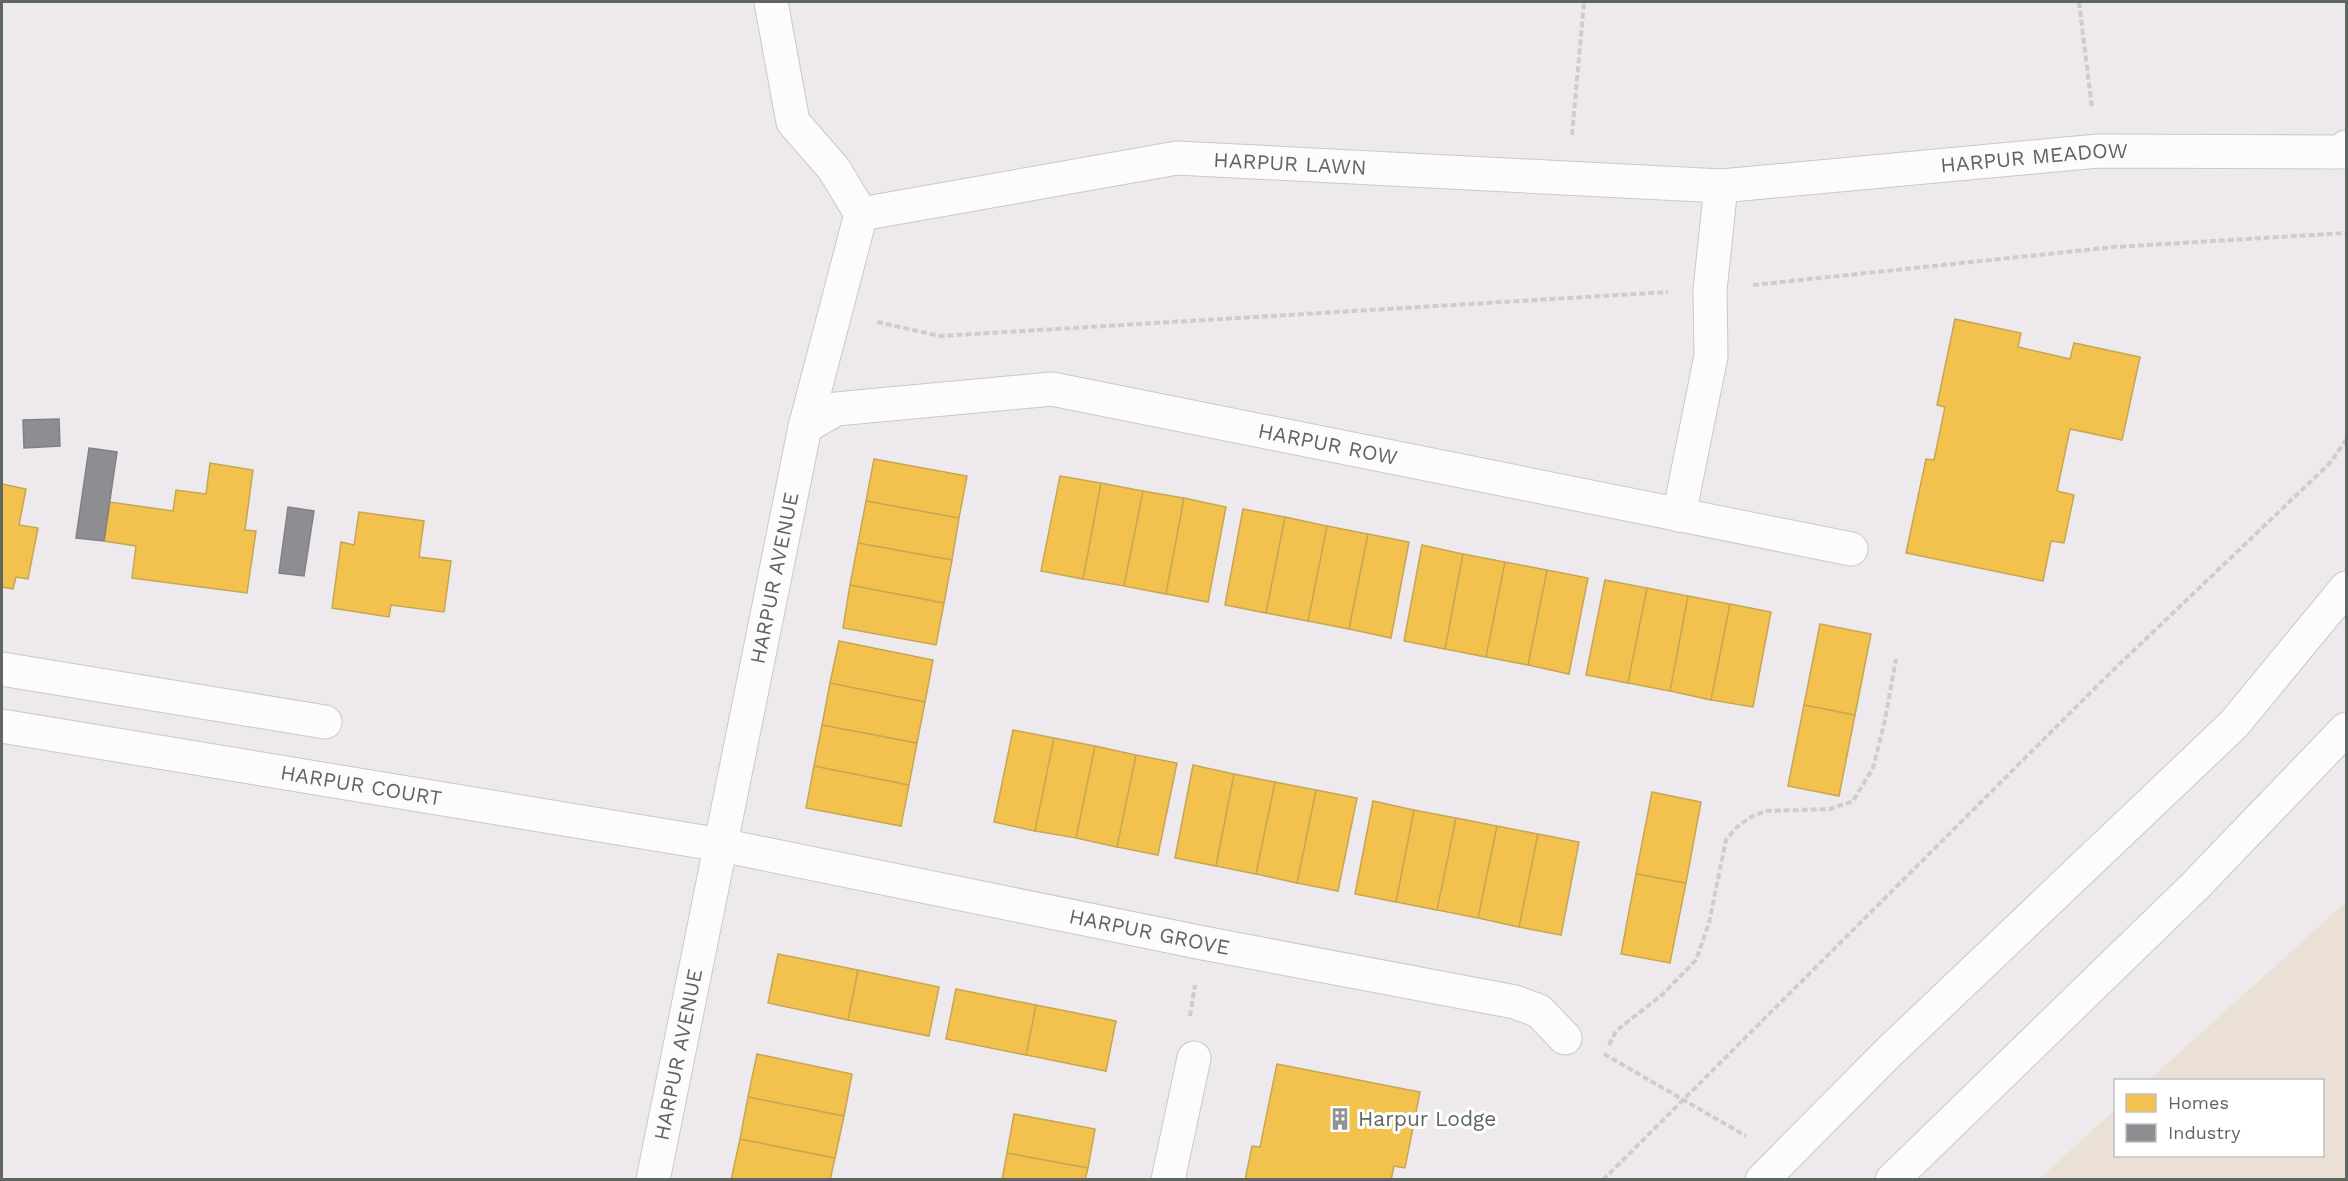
<svg xmlns="http://www.w3.org/2000/svg" width="2348" height="1181" font-family="'Work Sans',sans-serif">
	<rect width="100%" height="100%" fill="#eee9ec"/>
	<path fill="#eae0d6" d="M2346,902V1179H2039L2115,1110L2116,1156H2322V1080H2149Z"/>
	<path fill="#f2c14e" stroke="#c6a653" stroke-width="1.5" d="M1955,319L2021,333L2018,347L2070,359L2074,343L2140,357L2122,440L2070,429L2057,491L2074,495L2064,543L2051,541L2043,581L1906,553L1926,459L1934,460L1945,407L1937,405Z
		M874,459L967,476L959,518L866,501Z
		M210,463L253,470L245,530L256,531L247,593L132,578L136,546L104,541L110,502L173,511L176,490L206,494Z
		M1060,476L1101,483L1083,579L1041,571Z
		M1101,483L1143,491L1124,586L1083,579Z
		M2,484L26,489L19,525L38,528L28,579L16,577L13,589L2,587Z
		M1143,491L1184,498L1166,594L1124,586Z
		M1184,498L1226,507L1208,602L1166,594Z
		M866,501L959,518L952,560L858,543Z
		M1243,509L1285,517L1266,613L1225,605Z
		M359,512L424,521L419,557L451,561L444,612L391,605L389,617L332,608L341,542L354,545Z
		M1285,517L1327,526L1308,621L1266,613Z
		M1327,526L1368,534L1349,629L1308,621Z
		M1368,534L1409,542L1391,638L1349,629Z
		M858,543L952,560L944,603L850,585Z
		M1422,545L1463,554L1445,649L1404,641Z
		M1463,554L1505,562L1486,657L1445,649Z
		M1505,562L1547,570L1528,665L1486,657Z
		M1547,570L1588,578L1569,674L1528,665Z
		M1605,580L1647,588L1628,683L1586,675Z
		M850,585L944,603L936,645L843,628Z
		M1647,588L1688,596L1670,691L1628,683Z
		M1688,596L1730,604L1711,700L1670,691Z
		M1730,604L1771,612L1753,707L1711,700Z
		M1820,624L1871,634L1855,715L1804,705Z
		M839,641L933,660L925,702L830,683Z
		M830,683L925,702L917,743L822,725Z
		M1804,705L1855,715L1839,796L1788,786Z
		M822,725L917,743L909,785L814,766Z
		M1013,730L1054,738L1035,831L994,822Z
		M1054,738L1095,746L1076,838L1035,831Z
		M1095,746L1136,755L1117,847L1076,838Z
		M1136,755L1177,763L1158,855L1117,847Z
		M1193,765L1234,774L1216,866L1175,858Z
		M814,766L909,785L901,826L806,808Z
		M1234,774L1275,782L1256,874L1216,866Z
		M1275,782L1316,790L1297,883L1256,874Z
		M1316,790L1357,798L1338,891L1297,883Z
		M1652,792L1701,802L1686,883L1636,874Z
		M1373,801L1414,810L1396,902L1355,894Z
		M1414,810L1456,818L1437,910L1396,902Z
		M1456,818L1497,826L1478,918L1437,910Z
		M1497,826L1538,834L1519,927L1478,918Z
		M1538,834L1579,842L1561,935L1519,927Z
		M1636,874L1686,883L1670,963L1621,954Z
		M778,954L858,970L848,1020L768,1003Z
		M858,970L939,987L929,1036L848,1020Z
		M956,989L1036,1005L1026,1055L946,1039Z
		M1036,1005L1116,1021L1106,1071L1026,1055Z
		M757,1054L852,1074L844,1116L748,1097Z
		M1277,1064L1420,1092L1405,1168L1394,1166L1391,1180H1245L1252,1146L1260,1147Z
		M748,1097L844,1116L835,1158L740,1139Z
		M1014,1114L1095,1129L1088,1168L1007,1153Z
		M740,1139L835,1158L830,1180H731Z
		M1007,1153L1088,1168L1085,1180H1002Z"/>
	<path fill="#8d8d92" stroke="#7f8283" stroke-width="1.5" d="M59,419L60,446L24,448L23,420Z
		M89,448L117,452L104,541L76,538Z
		M288,507L314,511L304,576L279,573Z"/>
	<g fill="none" stroke-linecap="round" stroke-linejoin="round">
		<g stroke="#c8c9c8" stroke-width="35">
			<g id="minor">
				<path id="s1" d="M861,214L1177,158L1721,186L2098,151L2341,152L2346,147"/>
				<path id="s2" d="M805,427L836,409L1052,389L1851,549"/>
				<path d="M1679,515L1711,356L1710,290L1721,186"/>
				<path d="M2,669L325,722"/>
				<path id="s3" d="M2,726L721,845L1203,943L1515,1002L1539,1011L1565,1038"/>
				<path id="s4" d="M653,1180L805,427L861,214L834,169L793,122L771,2"/>
				<path d="M1168,1180L1194,1058"/>
			</g>
		</g>
		<g stroke="#c8c8c7" stroke-width="35">
			<path id="secondary" d="M1762,1180L1889,1052L2234,724L2346,588
				M1892,1180L2195,886L2346,729"/>
		</g>
		<path stroke="#cecec8" stroke-width="4" stroke-dasharray="6 3" stroke-linecap="butt" d="M2079,2L2092,108
			M1572,135L1584,2
			M1753,285L2114,247L2346,233
			M877,322L940,336L1668,292
			M1190,1016L1195,985
			M1609,1045L1616,1031L1663,994L1696,960L1709,923L1726,840L1736,828L1749,818L1765,811L1830,809L1853,801L1873,768L1885,720L1896,659
			M1604,1054L1746,1136
			M1603,1180L2106,677L2330,463L2346,440"/>
		<use href="#minor" stroke="#fcfcfc" stroke-width="33"/>
		<use href="#secondary" stroke="#fcfcfc" stroke-width="33"/>
	</g>
	<defs>
		<g id="building-bare" transform="scale(1.8)"><path d="M-4-6H4V6H1V3H-1V6H-4ZM-2.5-4.3h1.7v1.8h-1.7ZM.8-4.3h1.7v1.8H.8ZM-2.5-1h1.7V.8h-1.7ZM.8-1h1.7V.8H.8Z" fill="#909490" stroke="#fff" stroke-width="2.5" paint-order="stroke"/></g>
	</defs>
	<g fill-rule="evenodd">
		<use href="#building-bare" x="1340" y="1119"/>
	</g>
	<g text-anchor="middle" stroke-width="6" stroke-linejoin="round" paint-order="stroke">
		<g font-size="21" fill="#5e675f" stroke="#fff">
			<text dy="7" stroke="none"><textPath href="#s1" startOffset="1180">HARPUR MEADOW</textPath></text>
			<text dy="7" stroke="none"><textPath href="#s1" startOffset="434">HARPUR LAWN</textPath></text>
			<text dy="7" stroke="none"><textPath href="#s2" startOffset="534">HARPUR ROW</textPath></text>
			<text dy="7" stroke="none"><textPath href="#s4" startOffset="614">HARPUR AVENUE</textPath></text>
			<text dy="7" stroke="none"><textPath href="#s3" startOffset="364">HARPUR COURT</textPath></text>
			<text dy="7" stroke="none"><textPath href="#s3" startOffset="1166">HARPUR GROVE</textPath></text>
			<text dy="7" stroke="none"><textPath href="#s4" startOffset="128">HARPUR AVENUE</textPath></text>
		</g>
		<g font-size="21" fill="#5e675f" stroke="#fff" text-anchor="start">
			<text x="1358" y="1126">Harpur Lodge</text>
		</g>
	</g>
	<rect width="2348" height="1181" fill="none" stroke="#5e675f" stroke-width="6"/>
	<rect x="2114" y="1079" width="210" height="78" fill="#ffffff" stroke="#bfc2bf" stroke-width="1.5"/>
	<rect x="2126" y="1094" width="30" height="18" fill="#f2c14e" stroke="#bfc2bf" stroke-width="1.5"/>
	<text x="2168" y="1109" font-size="18" fill="#5e675f">Homes</text>
	<rect x="2126" y="1124" width="30" height="18" fill="#8d8d92" stroke="#bfc2bf" stroke-width="1.5"/>
	<text x="2168" y="1139" font-size="18" fill="#5e675f">Industry</text>
</svg>
